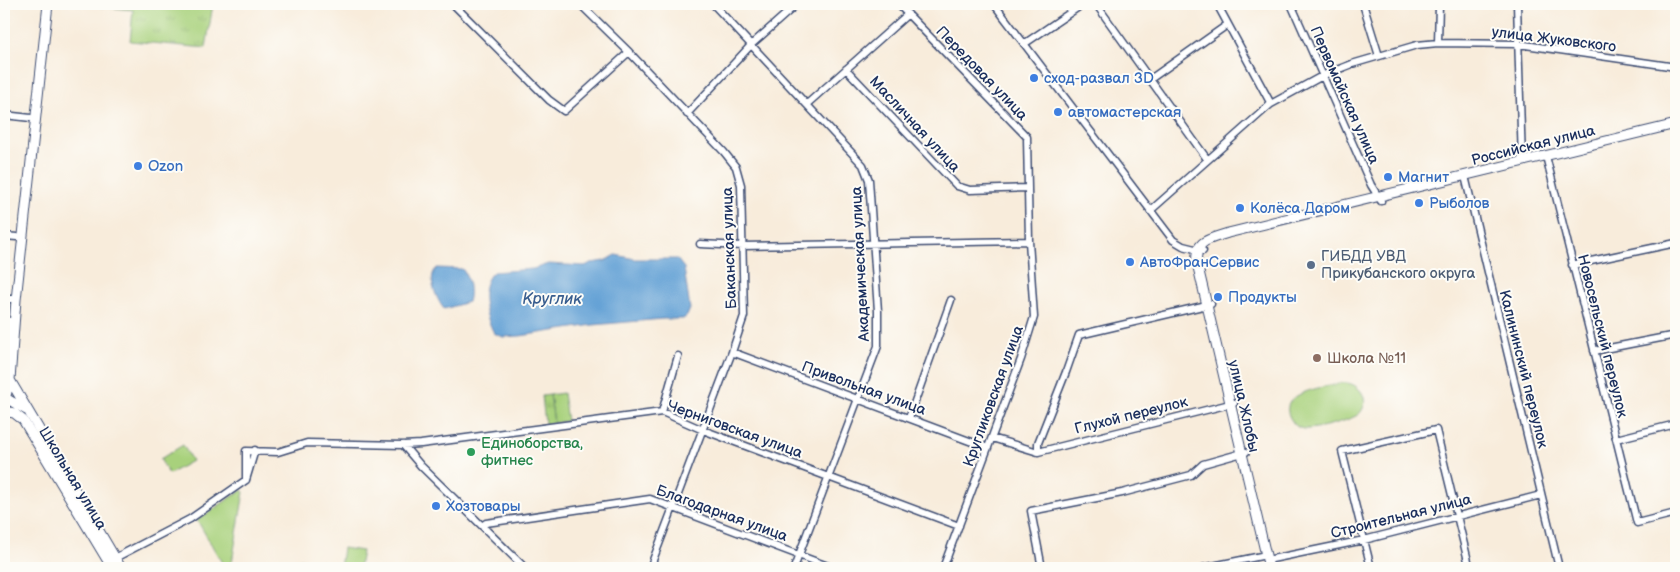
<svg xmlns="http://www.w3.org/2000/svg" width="1680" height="572" font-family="'Balsamiq Sans',sans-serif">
	<defs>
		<pattern id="park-tufts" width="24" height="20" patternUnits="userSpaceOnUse" patternTransform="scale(1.25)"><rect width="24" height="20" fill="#a8d17c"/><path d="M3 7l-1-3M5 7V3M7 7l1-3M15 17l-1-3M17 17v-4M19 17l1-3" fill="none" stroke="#90b46e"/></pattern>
	</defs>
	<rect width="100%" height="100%" fill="#fdfcf7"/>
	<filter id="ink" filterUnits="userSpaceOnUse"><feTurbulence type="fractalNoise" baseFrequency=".02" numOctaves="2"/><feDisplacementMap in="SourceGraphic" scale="10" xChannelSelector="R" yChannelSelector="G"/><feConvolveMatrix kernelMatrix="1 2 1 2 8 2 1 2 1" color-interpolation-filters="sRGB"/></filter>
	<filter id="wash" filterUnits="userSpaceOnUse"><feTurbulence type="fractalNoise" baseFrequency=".0096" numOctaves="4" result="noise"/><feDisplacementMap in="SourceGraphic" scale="20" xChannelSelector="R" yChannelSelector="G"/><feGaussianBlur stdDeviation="1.12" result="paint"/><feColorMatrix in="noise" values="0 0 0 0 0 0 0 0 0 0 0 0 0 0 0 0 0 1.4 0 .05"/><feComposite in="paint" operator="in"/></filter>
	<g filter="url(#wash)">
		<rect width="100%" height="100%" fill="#f8ecdb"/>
		<path fill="#a8d17c" stroke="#62806d" d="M1342,383C1358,381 1372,399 1360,413C1354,420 1314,430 1305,429C1300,429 1295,426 1292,421C1272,392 1326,387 1342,383Z
			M563,393L567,421L554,423L550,395Z
			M183,445L192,461L169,474L160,459Z
			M242,490L244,492L231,568H225L197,520Z"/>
		<path fill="url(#park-tufts)" stroke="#62806d" d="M75,4H213L206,48L130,41L133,10Z
			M550,395L554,423L545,424L542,396Z
			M343,548L362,551L359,568H340Z
			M299,559L322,561L321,568H284L291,563L299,562Z"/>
		<path fill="#63a1d5" stroke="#3f689a" d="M616,255L635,259H677L684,268L690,309L687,316L683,319H663L593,325L520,336L503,337L494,333C485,316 477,287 493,272L533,269L548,264L585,266L591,263L605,261Z
			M437,268L462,269C469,276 471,293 468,302L444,309C437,300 426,277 437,268Z"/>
	</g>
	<g filter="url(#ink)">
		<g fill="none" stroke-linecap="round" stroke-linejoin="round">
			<g stroke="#3c4b71" stroke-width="9">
				<path id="minor" d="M453,4L549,100L564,111L629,52
					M580,4L629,52L724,152L736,167L741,185L744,316L732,352L650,568
					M713,4L863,165L869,180L878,311V346L794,568
					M898,4L1027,137L1029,241L1034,317L1021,359L943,568
					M994,4L1173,240L1183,246L1203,251
					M1096,4L1207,159
					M1217,4L1271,104
					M1291,4L1371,185L1381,201
					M1363,4L1379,56
					M1517,4L1522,162
					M1438,43L1439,4
					M1024,44L1083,4
					M846,69L957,186L970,190L1028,188
					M1149,80L1227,25
					M807,104L908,14
					M687,114L752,44L797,4
					M4,115L31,118
					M1546,156L1637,523L1676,513
					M1465,176L1559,568
					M1150,211L1271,104L1324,75L1352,64L1417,45L1438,43L1518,44L1676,67
					M4,236L17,237
					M700,244L743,246L1029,241
					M1572,265L1676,243
					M4,299H11
					M1594,351L1676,335
					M732,352L988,448
					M662,412L678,356
					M909,418L951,300
					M992,438L1038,452
					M1616,439L1676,424
					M403,445L421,466L525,568
					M1038,452V443L1066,372L1079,335L1211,304
					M1038,452L1234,403
					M246,480V451L278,452L307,443L403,445L421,444L662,412L703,430L959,526
					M482,526L486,523L650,499L833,568
					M113,559L190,519L246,480L255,450
					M1267,560L1364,540L1541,495
					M1042,568L1031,511L1122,493L1191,475L1203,464L1246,452
					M1203,568L1266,555
					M1371,568L1342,451L1436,430L1469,565L1456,568"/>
			</g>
			<g stroke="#3c4b71" stroke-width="11">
				<path id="major" d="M4,370L8,322
					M10,380L121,568
					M4,397L26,410
					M4,403L10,380L16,300L48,4
					M4,411L14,413L23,420L112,568
					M1269,568L1197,263C1194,240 1210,239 1228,233L1676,124"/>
			</g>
			<use href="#minor" stroke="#fff" stroke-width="6"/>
			<use href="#major" stroke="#fff" stroke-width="9"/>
		</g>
	</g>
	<g fill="#3f7fe0" stroke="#fdfcf7" stroke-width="2">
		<circle cx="1034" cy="78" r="5"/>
		<circle cx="1058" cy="112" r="5"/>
		<circle cx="138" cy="166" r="5"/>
		<circle cx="1388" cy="177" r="5"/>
		<circle cx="1419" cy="203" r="5"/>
		<circle cx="1240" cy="208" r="5"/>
		<circle cx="1130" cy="262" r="5"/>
		<circle cx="1218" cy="297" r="5"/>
		<circle cx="436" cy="506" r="5"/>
	</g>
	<circle fill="#5c6f8a" stroke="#fdfcf7" stroke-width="2" cx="1311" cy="265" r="5"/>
	<circle fill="#8d6e63" stroke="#fdfcf7" stroke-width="2" cx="1317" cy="358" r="5"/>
	<circle fill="#2e9e5b" stroke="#fdfcf7" stroke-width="2" cx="471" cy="452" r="5"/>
	<g text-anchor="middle" stroke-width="4" stroke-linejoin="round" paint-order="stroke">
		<g font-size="15" fill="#1b2f5e" stroke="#fdfcf7">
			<text transform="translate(1554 39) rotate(7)" y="5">улица Жуковского</text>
			<text transform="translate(982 73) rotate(46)" y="5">Передовая улица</text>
			<text transform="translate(1345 95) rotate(66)" y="5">Первомайская улица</text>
			<text transform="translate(915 124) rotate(47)" y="5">Масличная улица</text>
			<text transform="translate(1533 145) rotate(-14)" y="5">Российская улица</text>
			<text transform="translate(729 248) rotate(-92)" y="5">Баканская улица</text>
			<text transform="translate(860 264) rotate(-93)" y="5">Академическая улица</text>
			<text transform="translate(1603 336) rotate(76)" y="5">Новосельский переулок</text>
			<text transform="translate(1524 369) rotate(76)" y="5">Калининский переулок</text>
			<text transform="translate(864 388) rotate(20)" y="5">Привольная улица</text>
			<text transform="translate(993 396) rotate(-70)" y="5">Кругликовская улица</text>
			<text transform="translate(1244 406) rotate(77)" y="5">улица Жлобы</text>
			<text transform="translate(1131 415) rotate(-14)" y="5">Глухой переулок</text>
			<text transform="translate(735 429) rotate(20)" y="5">Черниговская улица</text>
			<text transform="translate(73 478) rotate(59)" y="5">Школьная улица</text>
			<text transform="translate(722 513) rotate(20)" y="5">Благодарная улица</text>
			<text transform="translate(1401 516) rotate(-14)" y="5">Строительная улица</text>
		</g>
		<g font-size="15" fill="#366cbe" stroke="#fdfcf7" text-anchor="start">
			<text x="1044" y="83">сход-развал 3D</text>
			<text x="1068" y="117">автомастерская</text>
			<text x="148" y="171">Ozon</text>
			<text x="1398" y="182">Магнит</text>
			<text x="1429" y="208">Рыболов</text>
			<text x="1250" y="213">Колёса Даром</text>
			<text x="1140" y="267">АвтоФранСервис</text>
			<text x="1228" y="302">Продукты</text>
			<text x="446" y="511">Хозтовары</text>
		</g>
		<g font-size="15" fill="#4e5e75" stroke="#fdfcf7" text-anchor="start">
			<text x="1321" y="261">ГИБДД УВД<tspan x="1321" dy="17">Прикубанского округа</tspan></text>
		</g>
		<g font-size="15" fill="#785e54" stroke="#fdfcf7" text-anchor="start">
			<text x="1327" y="363">Школа №11</text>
		</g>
		<g font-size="15" fill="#27864d" stroke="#fdfcf7" text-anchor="start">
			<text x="481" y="448">Единоборства,<tspan x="481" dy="17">фитнес</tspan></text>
		</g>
		<g font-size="16" font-style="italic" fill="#385d8e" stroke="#fdfcf7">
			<text x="552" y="304">Круглик</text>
		</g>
	</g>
	<rect width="1680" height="572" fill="none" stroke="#fdfcf7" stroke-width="20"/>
</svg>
